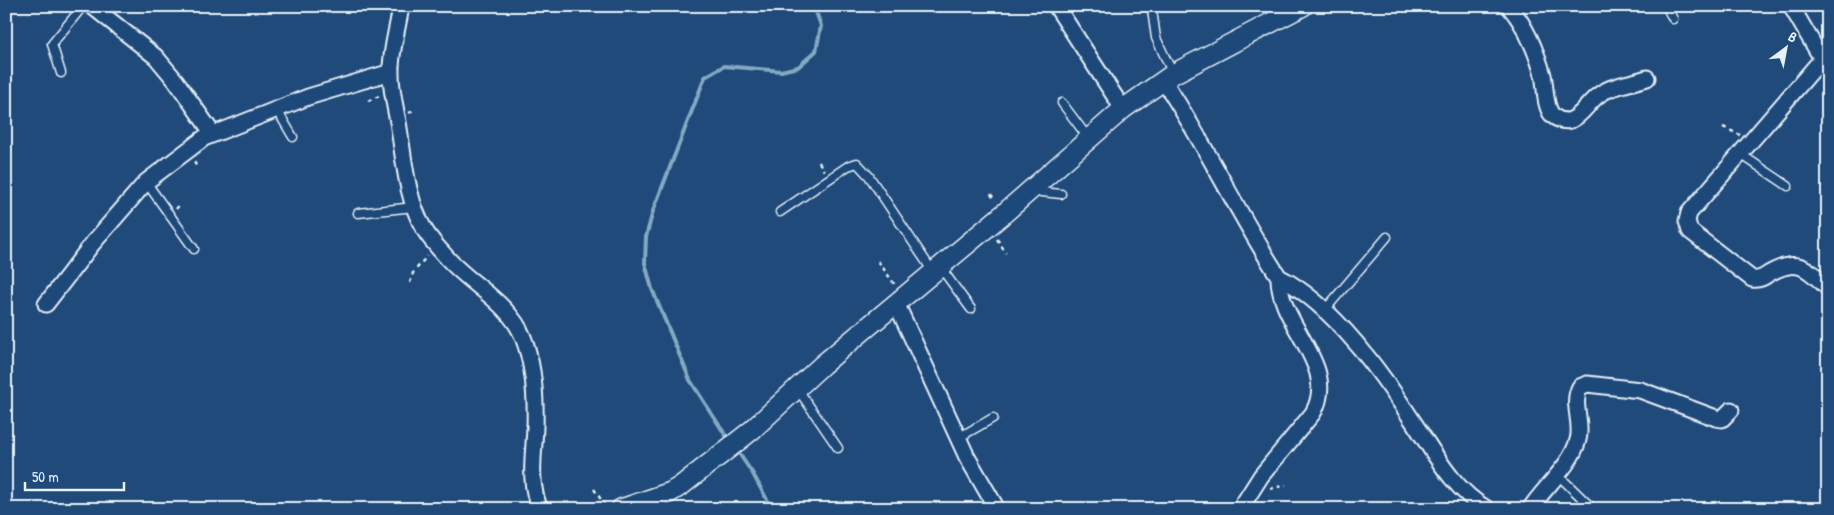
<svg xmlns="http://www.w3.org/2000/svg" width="1834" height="515" font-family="'Patrick Hand',sans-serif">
	<rect width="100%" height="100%" fill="#1f4a7a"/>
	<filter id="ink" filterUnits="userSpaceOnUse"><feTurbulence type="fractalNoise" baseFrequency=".02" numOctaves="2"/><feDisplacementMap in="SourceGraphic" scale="10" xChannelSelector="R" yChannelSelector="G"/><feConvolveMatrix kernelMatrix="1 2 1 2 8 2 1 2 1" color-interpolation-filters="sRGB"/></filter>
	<g filter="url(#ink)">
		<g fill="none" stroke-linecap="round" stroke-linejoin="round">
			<path stroke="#84aac2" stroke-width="4" d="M730,442L690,380L652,289L645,263L646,237L653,211L705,77L724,66L781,71L798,67L816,51L821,26L814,6
				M736,449L753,474L772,509"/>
			<g stroke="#e8f1f8" stroke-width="11">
				<path id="service" d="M1666,6L1673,19
					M1152,10L1156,38L1173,74
					M61,73L52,44L83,6
					M1062,103L1089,139
					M277,110L293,137
					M1739,153L1788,186
					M146,182L194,249
					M1032,191L1061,194
					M780,212L848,166L857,163L869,176L933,272
					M358,213L414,207
					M941,268L971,309
					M1324,311L1387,237
					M797,388L838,448
					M958,438L993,418
					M1557,474L1593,509"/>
			</g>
			<g stroke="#e8f1f8" stroke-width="19">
				<path id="minor" d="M92,6L156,57L176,81L213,134
					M401,6C398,28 390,52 391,74C391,90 395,106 398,122C404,157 406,198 424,229C431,241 441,251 450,261C473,286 510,304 523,337C534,365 536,397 535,427C534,455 528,482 540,509
					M1056,6L1123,109
					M1509,6C1526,26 1536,50 1543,75C1546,87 1544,107 1553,116C1558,120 1565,122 1571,120C1583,115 1589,101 1600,94C1612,85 1633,83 1647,78
					M1791,6L1822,59L1689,213L1687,221L1690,231L1752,279C1760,280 1764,277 1770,273C1798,257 1807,268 1828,288
					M1163,80C1206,144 1237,213 1279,277C1278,325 1340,365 1313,413L1261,476L1240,509
					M1279,277C1334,305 1383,375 1416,426C1436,456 1455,491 1487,509
					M46,304L93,243L146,182L204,138L308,97L391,72
					M897,305L967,457L997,509
					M1530,509C1545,486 1571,466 1578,440C1583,423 1571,403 1580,387L1587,384L1640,390L1716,418L1722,419L1731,410"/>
			</g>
			<g stroke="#e8f1f8" stroke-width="22">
				<path id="tertiary" d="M621,509L671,492L682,485L752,430L822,365L1001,216L1123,109L1173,74L1303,6"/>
			</g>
			<path stroke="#e8f1f8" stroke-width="2.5" stroke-dasharray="4 4" stroke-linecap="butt" d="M368,101L379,96
				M409,113L416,109
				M1723,127L1740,135
				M194,162L197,167
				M819,162L824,171
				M991,194L995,201
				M176,209L181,203
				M997,239L1006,253
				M878,261L895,285
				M410,283L413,273L427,256
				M594,489L606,507
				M1270,489L1286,485"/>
			<use href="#service" stroke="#1f4a7a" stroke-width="8"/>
			<use href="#minor" stroke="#1f4a7a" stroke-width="15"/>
			<use href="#tertiary" stroke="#1f4a7a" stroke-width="19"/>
		</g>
	</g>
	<rect width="1834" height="515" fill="none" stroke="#1f4a7a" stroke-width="25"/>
	<rect x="12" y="12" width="1809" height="490" fill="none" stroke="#e8f1f8" stroke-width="2" filter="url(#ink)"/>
	<g transform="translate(1786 48) rotate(32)" stroke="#1f4a7a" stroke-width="4" paint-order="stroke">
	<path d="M0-4L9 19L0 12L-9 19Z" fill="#e8f1f8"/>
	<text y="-8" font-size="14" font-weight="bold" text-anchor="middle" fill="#e8f1f8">B</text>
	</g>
	<path d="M25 482v8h99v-8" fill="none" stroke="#e8f1f8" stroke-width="2.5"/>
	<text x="32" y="482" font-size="15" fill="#e8f1f8" stroke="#1f4a7a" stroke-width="4" paint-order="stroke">50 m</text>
</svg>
